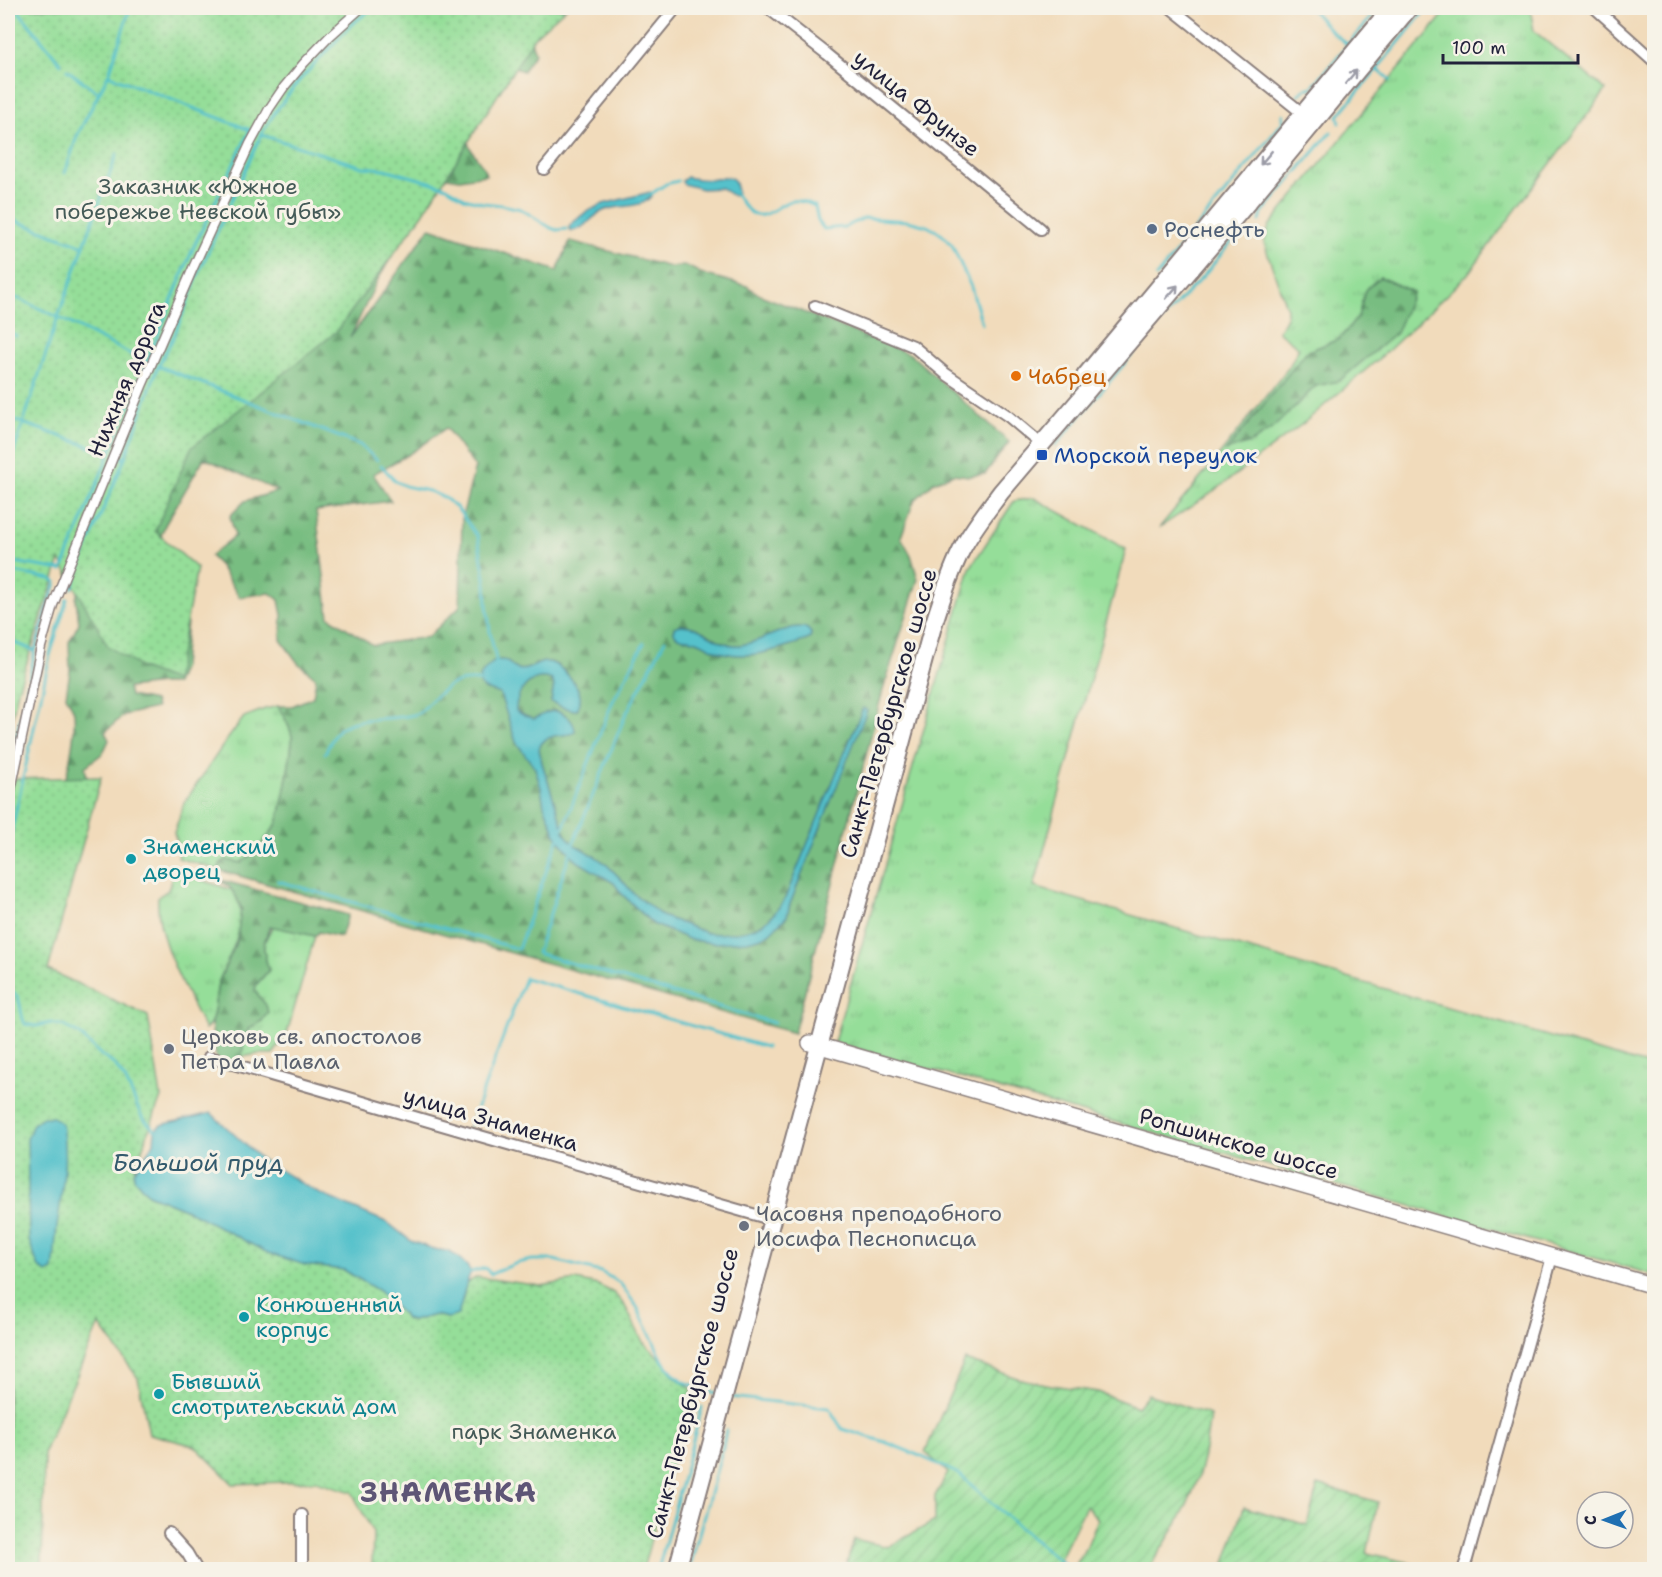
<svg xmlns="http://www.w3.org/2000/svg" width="1662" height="1577" font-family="'Shantell Sans',sans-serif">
	<defs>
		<pattern id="grass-tufts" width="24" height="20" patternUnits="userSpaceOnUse" patternTransform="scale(1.5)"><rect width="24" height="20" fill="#95de99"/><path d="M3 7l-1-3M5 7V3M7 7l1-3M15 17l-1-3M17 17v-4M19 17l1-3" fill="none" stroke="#80be85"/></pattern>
		<pattern id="forest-firs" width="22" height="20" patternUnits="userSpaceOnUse" patternTransform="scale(1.5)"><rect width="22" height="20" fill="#78bd81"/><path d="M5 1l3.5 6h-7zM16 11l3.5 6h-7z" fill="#62996b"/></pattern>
		<pattern id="park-dots" width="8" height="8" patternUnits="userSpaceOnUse" patternTransform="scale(1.5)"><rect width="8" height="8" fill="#95de99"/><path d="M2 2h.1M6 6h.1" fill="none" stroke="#80be85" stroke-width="1.8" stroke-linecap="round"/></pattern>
		<pattern id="garden-furrows" width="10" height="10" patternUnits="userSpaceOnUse" patternTransform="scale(1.5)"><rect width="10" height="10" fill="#95de99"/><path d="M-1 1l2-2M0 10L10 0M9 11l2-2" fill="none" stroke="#80be85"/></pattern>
	</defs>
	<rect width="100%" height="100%" fill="#f7f3e8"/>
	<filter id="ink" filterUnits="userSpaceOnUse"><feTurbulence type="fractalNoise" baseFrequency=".0167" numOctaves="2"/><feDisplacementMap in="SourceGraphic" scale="12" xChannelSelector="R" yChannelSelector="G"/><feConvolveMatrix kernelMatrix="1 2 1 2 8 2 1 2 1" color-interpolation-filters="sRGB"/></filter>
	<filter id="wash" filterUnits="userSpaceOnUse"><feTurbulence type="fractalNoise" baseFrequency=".008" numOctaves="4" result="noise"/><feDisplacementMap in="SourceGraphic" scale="24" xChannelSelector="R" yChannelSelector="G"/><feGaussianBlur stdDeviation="1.35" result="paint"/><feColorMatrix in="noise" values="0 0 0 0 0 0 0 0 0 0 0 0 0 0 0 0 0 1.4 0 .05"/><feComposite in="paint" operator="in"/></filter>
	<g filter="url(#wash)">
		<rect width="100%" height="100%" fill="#f1dbbb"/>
		<path fill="url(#grass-tufts)" stroke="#5c806a" stroke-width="1.5" d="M1449,8H1530L1534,31L1606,90L1467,275L1390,349L1305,422L1213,492L1159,528L1213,463L1289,367L1299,348L1278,331L1286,319L1287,309L1264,243L1269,226Z
			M1034,498L1126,549L1034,887L1654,1067V1275L834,1042L970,568L1014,501Z
			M278,706C283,715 290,726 292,736C293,746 281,817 276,825C267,840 255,852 241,863L226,860L221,863L218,870L178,858L180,848L174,833L184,803L226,741L244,717L265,709Z
			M174,871L232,890C254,920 229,952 219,982C213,998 218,1017 205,1030C187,992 155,939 158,897L168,890Z
			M273,926L315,936L286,1037L273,1054H258L242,1057C244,1036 243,1031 262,1021L258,996L255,991L256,985L269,970C262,949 261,945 273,926Z"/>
		<path fill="url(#forest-firs)" stroke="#4d705e" stroke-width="1.5" fill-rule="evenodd" d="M377,8H558L529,35L535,53L523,71C497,61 491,62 467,74C460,104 455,122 472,151C477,159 484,165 486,175L460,179L409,171L394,178L392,192L404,211L410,226L377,281L350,338L430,228L557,271L570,241L670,267L687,266L702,274L747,286L760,295L910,354L1009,442L985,474L969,476L953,474L934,482L914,501L901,537L911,555L918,579L883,690L794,1033L218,870L221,863L226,860L241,863C255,852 267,840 276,825C281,817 293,746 292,736C290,726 283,715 278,706H292L313,697L316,678L298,663L281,640L282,615L279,600L270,593L239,597L220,566L210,556L235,536L230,516L245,501L278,491L204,458L165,525L159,542C175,551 184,558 191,576L183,666L176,684H161L128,688L130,696L154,701L156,708L124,715L105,732L109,740L103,753L85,767L91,800L85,806L88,816L83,830L42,823L39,834L76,860L62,905L46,914L30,953L25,952L35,884L32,861L21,848L20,826L26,815C38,812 50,808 58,797C68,783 76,730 74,713C73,707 69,701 66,696L70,671L69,642L79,623L76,599L86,558L122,461L144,416L160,402L174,395L191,393L210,399L219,395L207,383L185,373L177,368L170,356L192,299L204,294L228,277L235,287L229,305L222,315L220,338L228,348L239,346L252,318L287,290L295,275L290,264L245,257L227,251L221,240L265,133L283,103L302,81L315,78L325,80L336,74L346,66L355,70L370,65L383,45V34L366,22L367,15ZM446,428L475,467L462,517L460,606L428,637L373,645L329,617L316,511L391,501L373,474L409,454ZM680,625C703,624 718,648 741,645C760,643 785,626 800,627C806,627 808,629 811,634L810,638L807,640C780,648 753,660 724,653C713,651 705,643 694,640C685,638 673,640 674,627ZM496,660C500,660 503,660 506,661C511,663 512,668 517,669C527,672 535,663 545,662C558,659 579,685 580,696C581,702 579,705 577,710H574L562,707L551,702L554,685L552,680C532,671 515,692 516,711L525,716L534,719C539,717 544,713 549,712C561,708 575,720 575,732L571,734L554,735L546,739L541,744L539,749L542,763L565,834L573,844L593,855L606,864L621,879L633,893L662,916L707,933C723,935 751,932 764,923C772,917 778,908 784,901L863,709L866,710L790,904L787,916L769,934L759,938L747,941L714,943L691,940L653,924L622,894L614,883L577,861L558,839L544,805L541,788L535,768L516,742L500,694C495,691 485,691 482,687C473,677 490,665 496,660Z
			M1380,277L1413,292L1396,333L1339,381L1316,386L1273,428L1252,442L1226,451L1306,352L1339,339L1358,317L1365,290Z
			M217,879L348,915L341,937L319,932L315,936L270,926C262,946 262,949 269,970L256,985L255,991L266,1005L268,1012L262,1021L251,1027L244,1036L242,1057L237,1067L228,1069L217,1063L211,1024L214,1012L218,983L237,941L241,908L236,896L229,886Z"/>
		<path fill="url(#park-dots)" stroke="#5c806a" stroke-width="1.5" d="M8,8H566L535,36L423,214L336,332L191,448L155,531L197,568L175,681L141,668L108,646L60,560L18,690L8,738Z
			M101,777L48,970L148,1016L161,1097L134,1172V1178L148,1194L185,1209L305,1265L344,1270L379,1291L402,1314L405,1319L412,1321L435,1315L448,1318L463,1299L465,1284L477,1277L541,1286L576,1280L598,1285L614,1293L625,1306L643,1342L662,1360L675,1377L692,1389L643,1569H372L373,1533L352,1492L316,1481L233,1484L195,1446L149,1434L138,1378L99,1324L44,1452L42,1569H8V779Z"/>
		<path fill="url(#garden-furrows)" stroke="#5c806a" stroke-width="1.5" d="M965,1360L1020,1379L1051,1385L1098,1392L1137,1407L1148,1394L1210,1415C1207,1438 1204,1462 1196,1484C1184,1515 1166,1542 1148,1569H1073L1087,1546L1098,1519L1086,1506L1055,1569H845L854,1539L888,1547L935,1521V1496L948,1473L925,1452Z
			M1318,1485L1378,1502L1367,1553L1438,1569H1223L1244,1507L1307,1525Z"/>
		<path fill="#54c1cb" stroke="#3b7283" stroke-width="1.5" d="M687,177C694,179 708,180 716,179C724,178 727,175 734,180L737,191L736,195L733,196L721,188L702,189L683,184L682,181Z
			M650,192L652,195C642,210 618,204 603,211C592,216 583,231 571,231L569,229L570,225L586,212L603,204Z
			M680,625C703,624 717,648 741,645C759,643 785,626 800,627C806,627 808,629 811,633L810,638L807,640C780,648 753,660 724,653C713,651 705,643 694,640C685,638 672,640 674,627Z
			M496,660C500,660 503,660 506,661C510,663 512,668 517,669C527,672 535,664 544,662C557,659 579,685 580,696C581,702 579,705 577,710H574L562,707L551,702L554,685L552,680C532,671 515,692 516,711L525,716L534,719C539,717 544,713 549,712C561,708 575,720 575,732L571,734L554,736L546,739L541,744L539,749L542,763L565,834L573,844L593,855L606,864L621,879L633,893L662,916L707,933C722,935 751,932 764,923C772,918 778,908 784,901L863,708L867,710L790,904L787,916L769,934L759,938L747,941L714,943L691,940L653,924L622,894L614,883L577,861L558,839L544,805L541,788L535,768L516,742L500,694C495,691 485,691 482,687C473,677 490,665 496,660Z
			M211,1113L261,1159L318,1193L388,1223L411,1241L433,1249L447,1251L457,1256L467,1266L471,1272C464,1286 463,1300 458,1315L448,1318L435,1315L412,1321L405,1319L402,1314L379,1291L344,1270L305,1265L268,1253L185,1209L148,1194L134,1178V1172L154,1143L155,1130L161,1125Z
			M43,1117H53L62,1124C68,1160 62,1191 57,1227C55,1241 55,1256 53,1270L46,1273L38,1266L29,1240L28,1182L27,1139L33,1124Z"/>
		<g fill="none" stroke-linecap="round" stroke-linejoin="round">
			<path stroke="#54c1cb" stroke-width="3" d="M16,8L61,64
				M1310,8L1333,33L1347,44
				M109,74L130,8
				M1390,80L1377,69L1427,8
				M1298,95L1306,88H1311L1379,8
				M1340,123L1338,116L1376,70
				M262,135L363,167L385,169L447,187L464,198L483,203L502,205L521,209L551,228L557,230L566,229
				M65,173L77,136L99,93
				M651,194L666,184L678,181
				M736,195C740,200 743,206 748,210C763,225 777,204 791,201C800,200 808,203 815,206L818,221L824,229L845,227L864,218L908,221L927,226L940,233L952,245L971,287L982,324
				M8,218L84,246
				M1260,221L1262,213L1331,132
				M1156,277L1283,122V114
				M8,294L58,317L146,362
				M8,332L16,336
				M158,366L360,445L377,460
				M8,418L109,453
				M1056,445L1156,326L1207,272L1242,228
				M119,457L125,458
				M381,465L395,481L405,486L429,491L445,498L457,508L478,537L486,584L487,605L490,632L496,660
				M8,469L58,317L117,154
				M8,561L62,570L194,246L250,130L108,75L99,93L67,70
				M8,571L51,579L56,582L35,651L29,678
				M72,588L85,552L125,458L158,366L174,336L200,270L261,135L275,112L298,82L352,24L373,8
				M8,640L35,651
				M325,753C329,746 333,735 339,729C355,715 396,721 416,714C422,712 426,706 430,702C447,685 455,679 479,681
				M8,773L28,683
				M563,828L612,703L644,643
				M573,844L625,716L665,640
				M8,847L50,655L67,599
				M570,853L537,953L774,1023
				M278,881L518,949L558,839
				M8,990C24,995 18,1011 25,1024L36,1026L51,1023L64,1026L79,1034L102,1056L115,1065L126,1081L142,1117L155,1130
				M470,1126L525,978L766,1047
				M471,1272L485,1268L491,1274L517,1263L532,1260H554L601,1272L620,1283L637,1307L663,1361L675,1375L684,1382L718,1394
				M730,1397L829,1408L842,1429L885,1442L920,1456L959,1474L1022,1530L1071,1570
				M658,1570L702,1407
				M689,1570L723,1447L726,1430"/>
		</g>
	</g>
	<g filter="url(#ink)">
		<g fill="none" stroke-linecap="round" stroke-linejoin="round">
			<g stroke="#8a7e7b" stroke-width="11">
				<path id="pedestrian" d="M8,804L41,647L53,605L142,386L193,268L250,144L269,109L284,87L304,63L330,36L361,8"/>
			</g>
			<g stroke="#8a7e7b" stroke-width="14">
				<path id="minor" d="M768,8L827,54L1041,229
					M1171,8L1306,116
					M1595,8L1654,61
					M544,169L676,8
					M815,306L913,346L946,374L1008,416L1034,438
					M209,1057L459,1130L763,1217
					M169,1533L187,1553L197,1570
					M302,1570V1515
					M1463,1570L1467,1559L1552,1257"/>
			</g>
			<g stroke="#8a7e7b" stroke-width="18">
				<path id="secondary" d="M810,1043L1654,1286"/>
			</g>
			<g stroke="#8a7e7b" stroke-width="20">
				<path id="primary" d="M1085,376L1391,8
					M677,1570L933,626C941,601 949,575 961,551C972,529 987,511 1001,492L1243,208L1409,8"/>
			</g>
			<use href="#pedestrian" stroke="#fff" stroke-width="8"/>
			<use href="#minor" stroke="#fff" stroke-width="10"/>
			<use href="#secondary" stroke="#fff" stroke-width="15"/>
			<use href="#primary" stroke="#fff" stroke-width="16"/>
		</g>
		<defs><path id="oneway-shaft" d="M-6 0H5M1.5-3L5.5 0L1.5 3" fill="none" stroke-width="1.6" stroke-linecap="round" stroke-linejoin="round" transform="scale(1.5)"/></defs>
		<g stroke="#9c9ca7">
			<use href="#oneway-shaft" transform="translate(1351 77) rotate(-50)"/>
			<use href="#oneway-shaft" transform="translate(1266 158) rotate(130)"/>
			<use href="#oneway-shaft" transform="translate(1172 292) rotate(-49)"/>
		</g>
	</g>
	<circle fill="#5c6f8a" stroke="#f7f3e8" stroke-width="2" cx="1152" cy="229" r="6"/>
	<circle fill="#e8710a" stroke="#f7f3e8" stroke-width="2" cx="1016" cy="376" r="6"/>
	<rect fill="#1a4fb4" stroke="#f7f3e8" stroke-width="2" x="1036" y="449" width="12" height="12" rx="3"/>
	<g fill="#0f9aa8" stroke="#f7f3e8" stroke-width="2">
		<circle cx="131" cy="859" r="6"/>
		<circle cx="244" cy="1317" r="6"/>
		<circle cx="159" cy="1394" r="6"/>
	</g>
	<g fill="#6b7280" stroke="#f7f3e8" stroke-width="2">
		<circle cx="169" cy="1049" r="6"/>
		<circle cx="744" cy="1226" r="6"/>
	</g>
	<g text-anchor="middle" stroke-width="6" stroke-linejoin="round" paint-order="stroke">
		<g font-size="22" fill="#22223b" stroke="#f7f3e8">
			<text transform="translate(917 103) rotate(39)" y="8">улица Фрунзе</text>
			<text transform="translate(126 379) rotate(-67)" y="8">Нижняя дорога</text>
			<text transform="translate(888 713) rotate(-74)" y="8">Санкт-Петербургское шоссе</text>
			<text transform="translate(491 1119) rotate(16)" y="8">улица Знаменка</text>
			<text transform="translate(1239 1143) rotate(16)" y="8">Ропшинское шоссе</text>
			<text transform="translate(692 1393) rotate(-75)" y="8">Санкт-Петербургское шоссе</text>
		</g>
		<g font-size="22" fill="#445a57" stroke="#f7f3e8">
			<text x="198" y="194">Заказник «Южное<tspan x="198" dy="25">побережье Невской губы»</tspan></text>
			<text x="534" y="1439">парк Знаменка</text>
		</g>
		<g font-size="22" fill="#4e5e75" stroke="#f7f3e8" text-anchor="start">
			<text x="1164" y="237">Роснефть</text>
		</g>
		<g font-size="22" fill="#c56008" stroke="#f7f3e8" text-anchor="start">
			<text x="1028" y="384">Чабрец</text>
		</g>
		<g font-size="22" fill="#164399" stroke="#f7f3e8" text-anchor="start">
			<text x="1054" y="463">Морской переулок</text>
		</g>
		<g font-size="22" fill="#0d838f" stroke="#f7f3e8" text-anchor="start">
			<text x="143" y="854">Знаменский<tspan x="143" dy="25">дворец</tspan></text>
			<text x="256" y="1312">Конюшенный<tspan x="256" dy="25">корпус</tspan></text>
			<text x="171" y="1389">Бывший<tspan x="171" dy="25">смотрительский дом</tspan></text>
		</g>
		<g font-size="22" fill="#5b616d" stroke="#f7f3e8" text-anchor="start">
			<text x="181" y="1044">Церковь св. апостолов<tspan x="181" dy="25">Петра и Павла</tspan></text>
			<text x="756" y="1221">Часовня преподобного<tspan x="756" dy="25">Иосифа Песнописца</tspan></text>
		</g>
		<g font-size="24" font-style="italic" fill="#345a6d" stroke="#f7f3e8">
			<text x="198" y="1171">Большой пруд</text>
		</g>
		<g font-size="28" font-weight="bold" letter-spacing="1.5" fill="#5e5576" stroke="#f7f3e8">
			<text x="449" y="1502">ЗНАМЕНКА</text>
		</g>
	</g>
	<rect width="1662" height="1577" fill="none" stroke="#f7f3e8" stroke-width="30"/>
	<g transform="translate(1605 1520) rotate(269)"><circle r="28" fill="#f7f3e8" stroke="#a29fa3" stroke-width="1.5"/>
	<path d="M0-4.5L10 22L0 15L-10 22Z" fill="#1f6fb2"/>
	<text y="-9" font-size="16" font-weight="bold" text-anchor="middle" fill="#22223b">С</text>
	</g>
	<path d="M1443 54v9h135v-9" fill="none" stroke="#22223b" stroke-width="3"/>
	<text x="1452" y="54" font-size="18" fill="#22223b" stroke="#f7f3e8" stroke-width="4.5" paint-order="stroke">100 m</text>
</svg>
